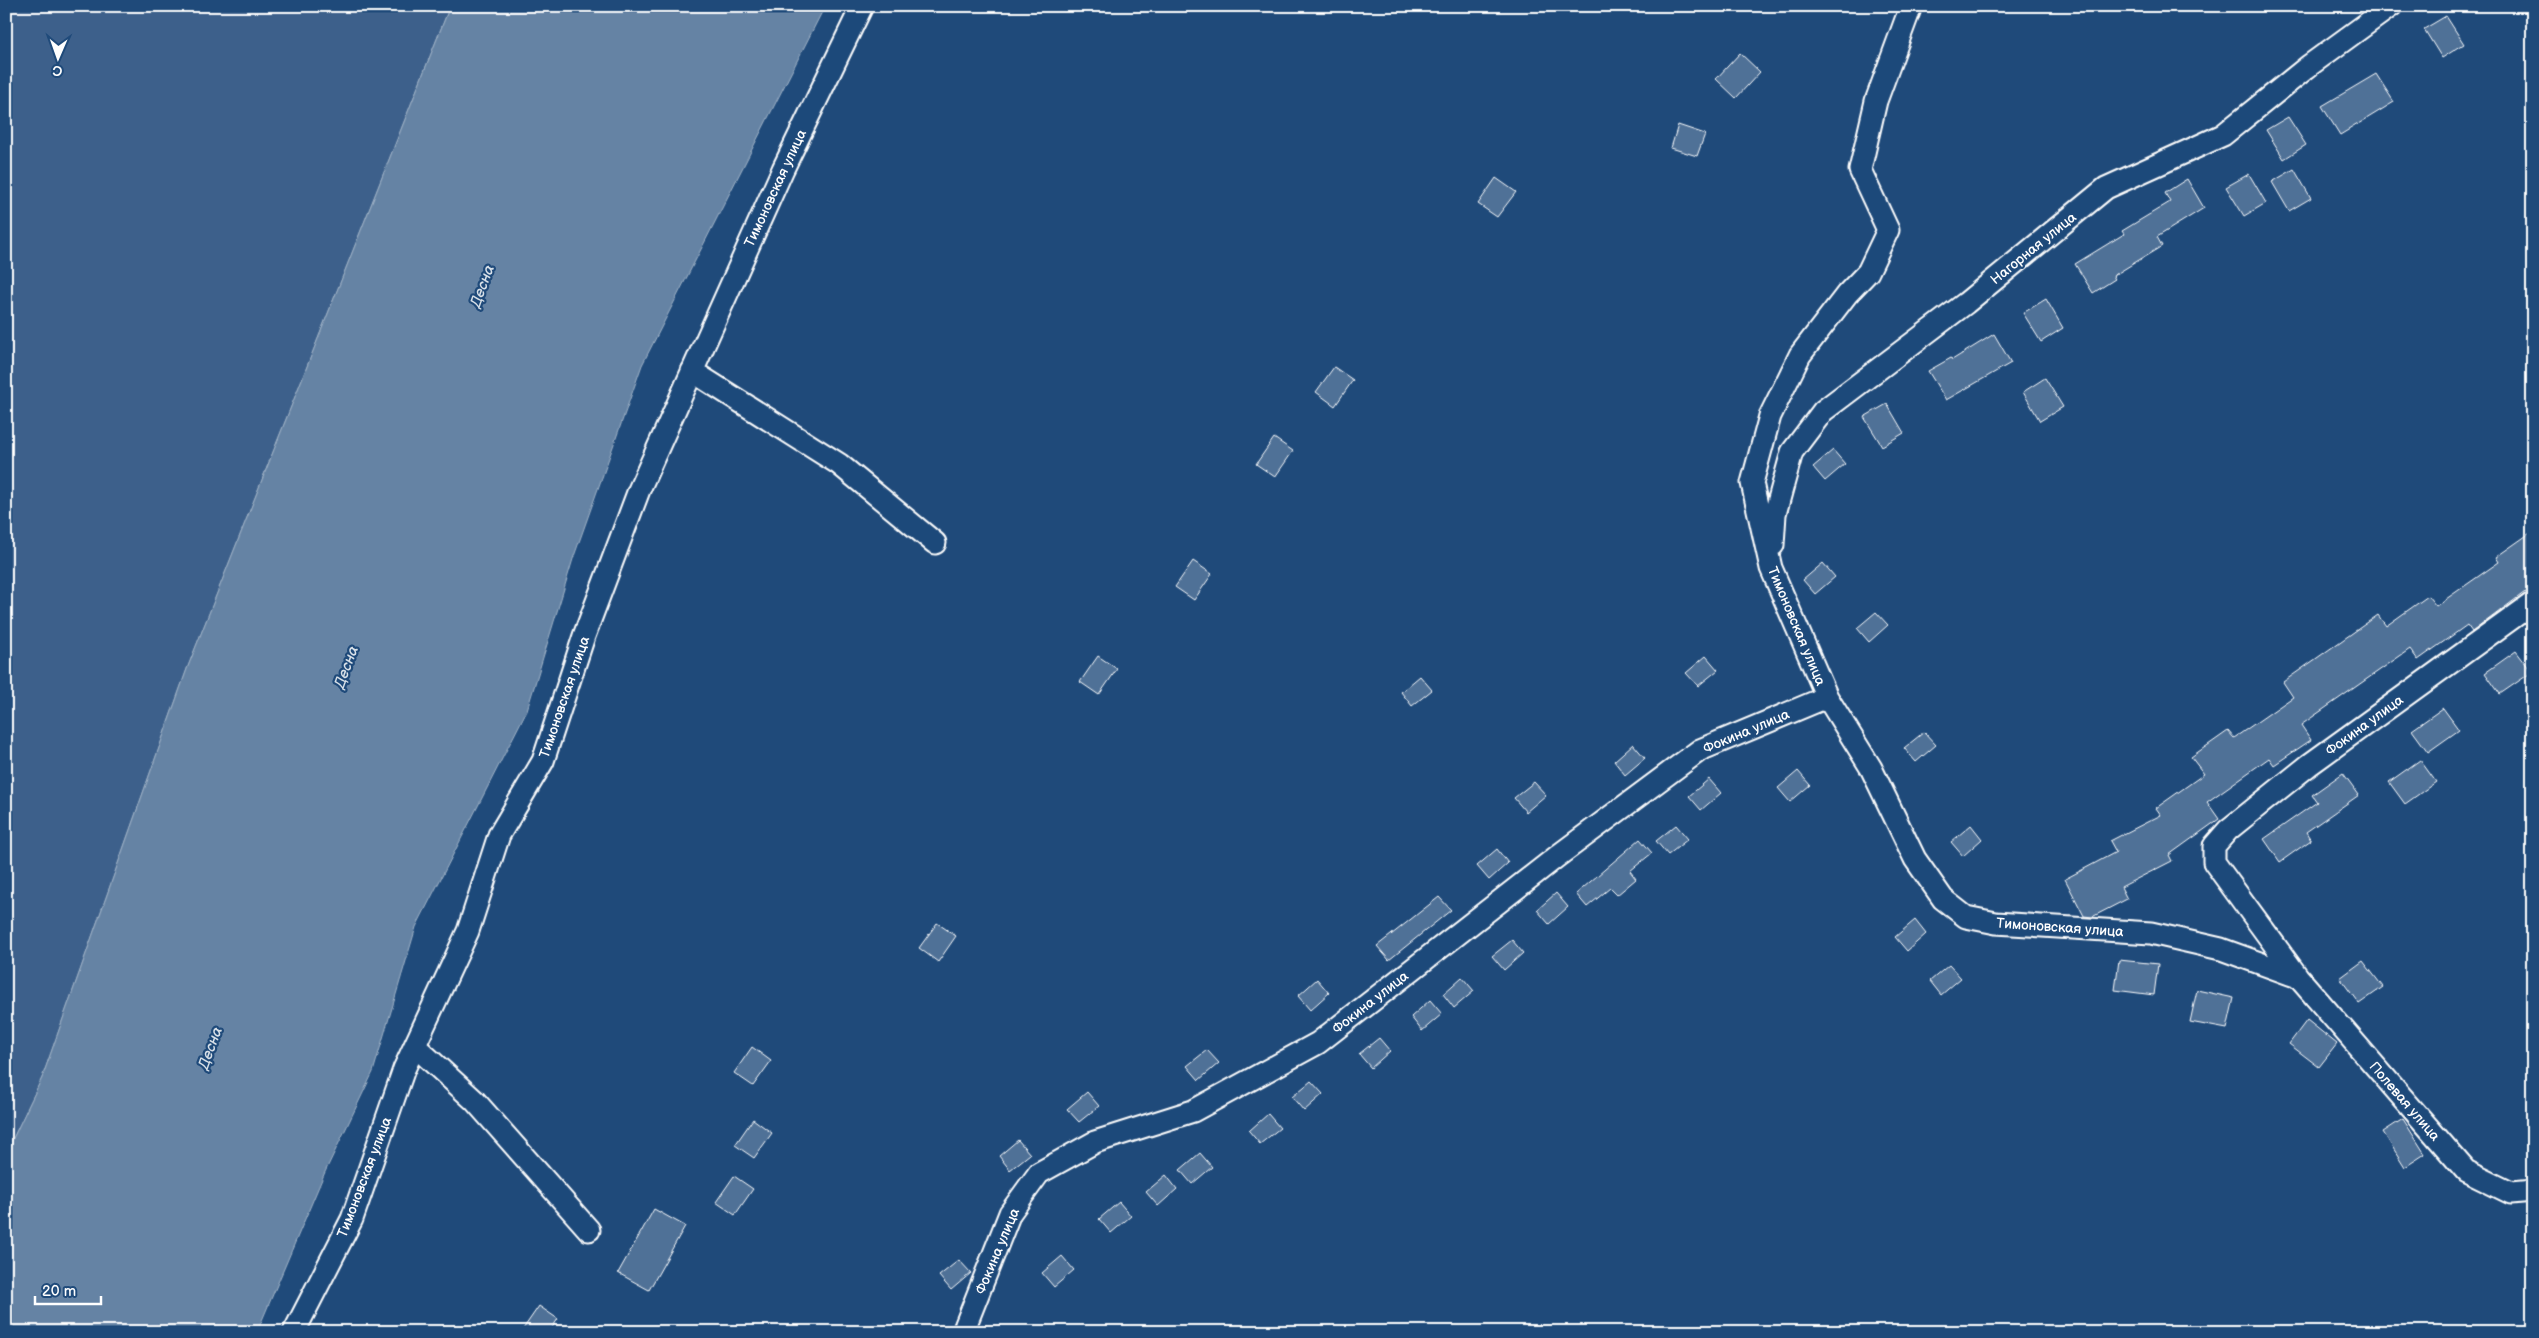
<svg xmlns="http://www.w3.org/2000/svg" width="2539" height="1338" font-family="'Balsamiq Sans',sans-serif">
	<rect width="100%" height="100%" fill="#1f4a7a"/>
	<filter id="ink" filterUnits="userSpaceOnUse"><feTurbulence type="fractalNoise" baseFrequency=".02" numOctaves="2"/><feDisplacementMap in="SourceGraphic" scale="10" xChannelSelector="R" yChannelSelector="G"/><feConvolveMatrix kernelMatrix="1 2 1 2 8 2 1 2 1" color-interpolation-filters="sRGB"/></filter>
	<g filter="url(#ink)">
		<path fill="#3c618b" stroke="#9eb0c5" d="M6,6H450L187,669L42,1078L6,1153Z"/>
		<path fill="#6583a4" stroke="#a3b5c8" d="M450,6H825L642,365L573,559L527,710L416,927L373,1072L325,1172L257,1332H6V1153L42,1078L187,669Z"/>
		<path fill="#507197" stroke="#fff" d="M2446,16L2464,44L2442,58L2424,29Z
			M1740,53L1760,72L1736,98L1716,79Z
			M2376,74L2394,102L2340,135L2322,106Z
			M2288,117L2306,145L2284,159L2266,130Z
			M1678,125L1705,134L1697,156L1671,148Z
			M2294,169L2311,198L2289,211L2272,182Z
			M2249,174L2266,203L2244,216L2226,187Z
			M1496,178L1516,192L1497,217L1478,204Z
			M2187,179L2204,208L2157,237L2162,246L2113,276L2115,279L2093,293L2075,264L2124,234L2122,231L2170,202L2165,193Z
			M2046,299L2063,328L2041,342L2023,313Z
			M1994,334L2011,363L1946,400L1928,371L1951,358L1952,360Z
			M1334,367L1353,380L1335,406L1316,392Z
			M2045,378L2063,407L2040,421L2023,392Z
			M1887,404L1904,433L1882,446L1864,417Z
			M1274,438L1293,451L1275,477L1256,464Z
			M1833,450L1845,464L1825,481L1813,467Z
			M2533,531V586L2472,632L2467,625L2418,660L2410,649L2301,725L2311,740L2274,765L2269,758L2207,802L2219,819L2169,855L2172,861L2121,887L2127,899L2092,917L2084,916L2065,879L2116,852L2110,841L2161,815L2156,808L2204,774L2191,757L2228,731L2234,738L2293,697L2283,682L2378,615L2386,626L2428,596L2436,606L2499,562L2496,557Z
			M1193,561L1212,574L1194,600L1175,587Z
			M1823,563L1835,577L1815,594L1803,580Z
			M1876,612L1888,625L1869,642L1857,628Z
			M2516,651L2532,672L2500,694L2485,673Z
			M1098,656L1117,669L1099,695L1080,682Z
			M1706,656L1718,670L1698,686L1686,673Z
			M1420,676L1432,690L1412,706L1401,692Z
			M2443,708L2459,730L2428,752L2412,730Z
			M1924,732L1936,745L1916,762L1904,748Z
			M1633,744L1645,758L1625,775L1614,761Z
			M2420,760L2436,782L2405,804L2389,782Z
			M1798,771L1810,785L1790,802L1778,788Z
			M2343,773L2359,795L2306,832L2311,840L2280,862L2264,839L2317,802L2312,795Z
			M1709,779L1721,793L1701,810L1689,796Z
			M1534,782L1546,795L1526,812L1514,798Z
			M1676,825L1688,839L1668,855L1656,841Z
			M1971,825L1982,839L1963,856L1951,842Z
			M1640,839L1652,853L1630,871L1636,879L1617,895L1610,888L1587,907L1576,894Z
			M1497,849L1508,863L1489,880L1477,866Z
			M1556,893L1568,907L1549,924L1537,910Z
			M1439,897L1451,910L1389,960L1377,946Z
			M1915,920L1926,934L1907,951L1895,937Z
			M937,923L956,936L938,962L919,948Z
			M1512,940L1523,953L1504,970L1492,956Z
			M2119,960L2158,964L2154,995L2115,990Z
			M2363,961L2383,987L2359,1004L2340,978Z
			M1949,965L1961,978L1941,995L1930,981Z
			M1462,977L1474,991L1454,1008L1443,994Z
			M1317,979L1329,993L1310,1010L1298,996Z
			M2197,990L2234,998L2227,1029L2190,1022Z
			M1430,1000L1442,1014L1422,1031L1411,1017Z
			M2307,1020L2337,1044L2319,1067L2289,1044Z
			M1379,1038L1390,1051L1371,1068L1359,1054Z
			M752,1047L771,1061L753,1086L734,1073Z
			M1207,1050L1219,1063L1199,1080L1187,1066Z
			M1311,1081L1323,1094L1304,1111L1292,1097Z
			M1087,1092L1099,1106L1079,1122L1067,1109Z
			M1268,1114L1280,1128L1260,1144L1249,1131Z
			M753,1119L772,1133L754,1158L735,1145Z
			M2403,1119L2425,1154L2405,1167L2383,1132Z
			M1018,1140L1030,1154L1010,1170L999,1156Z
			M1200,1153L1212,1167L1192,1184L1180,1170Z
			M1166,1175L1177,1189L1158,1206L1146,1192Z
			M734,1176L753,1189L735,1215L716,1202Z
			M1119,1202L1131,1216L1111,1233L1099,1219Z
			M654,1209L685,1226L649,1290L618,1273Z
			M1062,1256L1074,1270L1054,1287L1042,1273Z
			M959,1260L971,1273L951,1290L939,1276Z
			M539,1306L558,1319L549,1332H521Z"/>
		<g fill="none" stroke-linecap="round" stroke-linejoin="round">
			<g stroke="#fff" stroke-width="25">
				<path id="minor" d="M1911,6L1876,101L1860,170L1888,230L1868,272L1847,294L1800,355L1770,416L1752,483L1771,568L1827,697L1871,768L1915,859L1943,899L1966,917L1996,923L2151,933L2221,949L2298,977
					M692,371L839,464L935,543
					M1773,545L1775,514L1792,452L1823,411L1966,303L2106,188L2223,135L2310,65L2391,6
					M2533,603L2309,765L2228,830L2214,846V862L2298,977L2466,1171L2511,1193L2533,1191
					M415,1046L475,1101L589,1230
					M294,1332L352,1219L404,1069L468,931L499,835L543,761L584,636L639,490L783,169L862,6
					M963,1332L1010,1213L1039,1173L1095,1142L1193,1111L1318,1043L1559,855L1700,750L1827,697"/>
			</g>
			<use href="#minor" stroke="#1f4a7a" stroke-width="21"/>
		</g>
	</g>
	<g text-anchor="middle" stroke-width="4.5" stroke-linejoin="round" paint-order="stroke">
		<g font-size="14" fill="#fff" stroke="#1f4a7a">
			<text transform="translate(775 188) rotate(-65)" y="5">Тимоновская улица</text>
			<text transform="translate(2033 248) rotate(-39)" y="5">Нагорная улица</text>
			<text transform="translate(1797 626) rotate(67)" y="5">Тимоновская улица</text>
			<text transform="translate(564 697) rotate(-71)" y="5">Тимоновская улица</text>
			<text transform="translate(2364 725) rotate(-36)" y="5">Фокина улица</text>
			<text transform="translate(1746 731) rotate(-23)" y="5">Фокина улица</text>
			<text transform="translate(2060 927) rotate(4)" y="5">Тимоновская улица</text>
			<text transform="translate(1370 1002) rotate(-38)" y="5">Фокина улица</text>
			<text transform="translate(2405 1101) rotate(49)" y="5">Полевая улица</text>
			<text transform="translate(364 1177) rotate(-69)" y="5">Тимоновская улица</text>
			<text transform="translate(997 1251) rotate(-67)" y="5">Фокина улица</text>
		</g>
		<g font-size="15" font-style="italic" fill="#d8e0e8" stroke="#1f4a7a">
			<text transform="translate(482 286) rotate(-70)" y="5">Десна</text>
			<text transform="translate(346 667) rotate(-70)" y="5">Десна</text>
			<text transform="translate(210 1048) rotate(-70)" y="5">Десна</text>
		</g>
	</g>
	<rect width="2539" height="1338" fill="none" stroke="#1f4a7a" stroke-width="25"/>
	<rect x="12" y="12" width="2514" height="1313" fill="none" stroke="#fff" stroke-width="2" filter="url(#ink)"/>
	<g transform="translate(58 58) rotate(182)" stroke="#1f4a7a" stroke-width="4" paint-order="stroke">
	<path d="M0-4L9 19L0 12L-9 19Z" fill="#ffffff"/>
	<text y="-8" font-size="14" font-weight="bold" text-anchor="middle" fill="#ffffff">С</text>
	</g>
	<path d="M35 1296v8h66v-8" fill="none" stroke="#ffffff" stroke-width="2.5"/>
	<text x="42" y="1296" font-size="15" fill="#ffffff" stroke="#1f4a7a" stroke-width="4" paint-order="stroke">20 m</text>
</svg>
